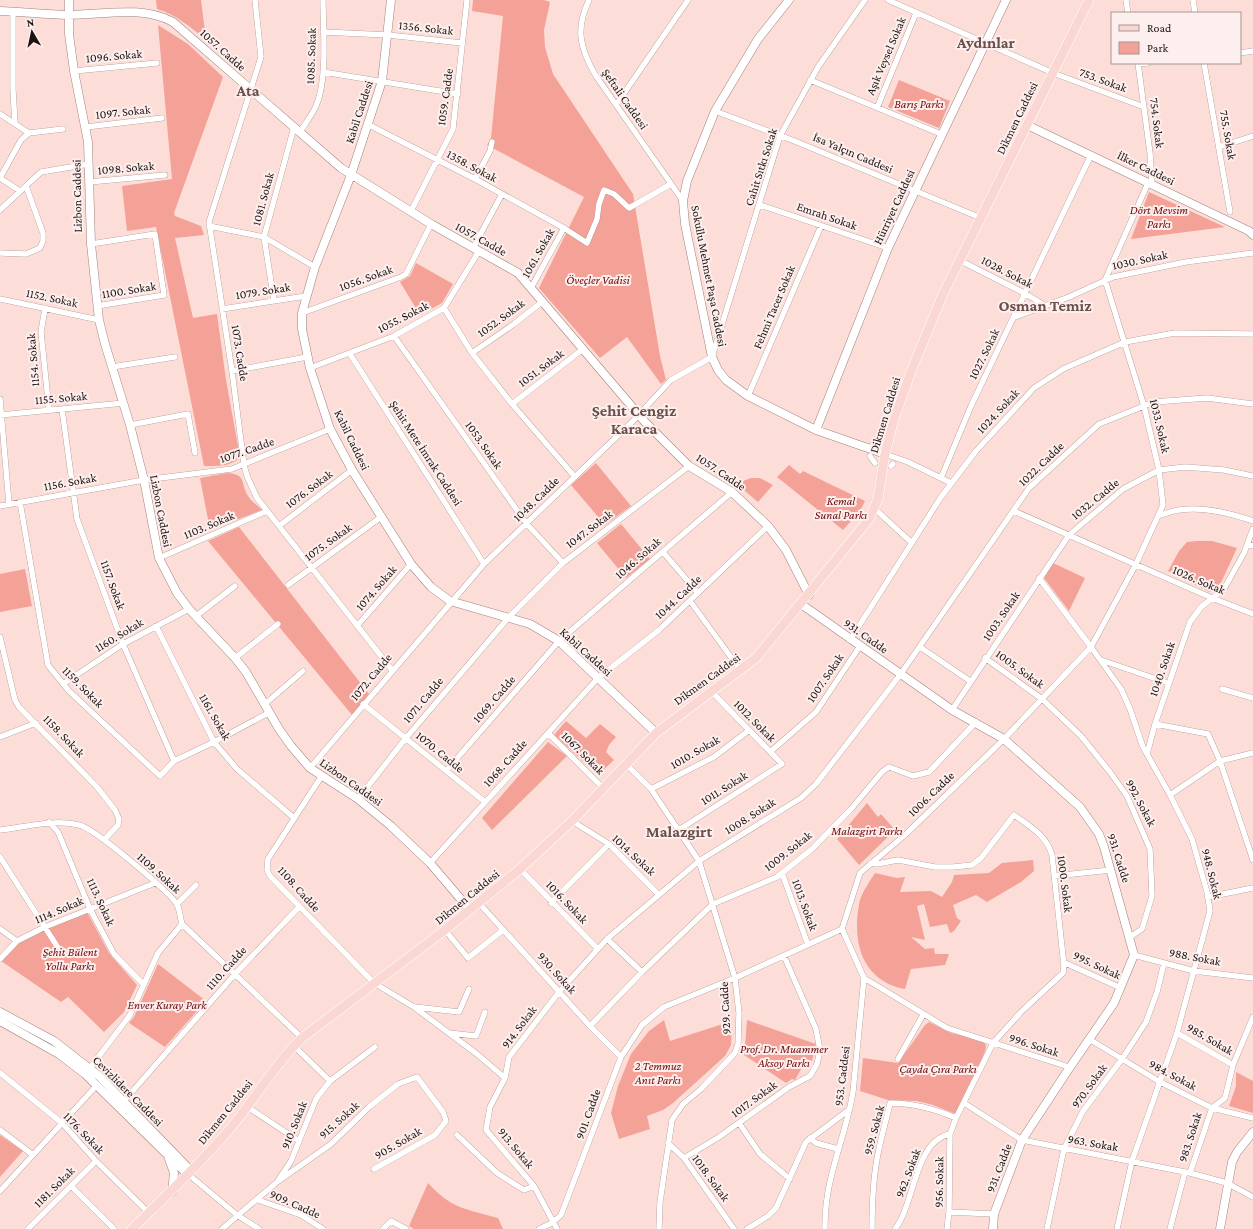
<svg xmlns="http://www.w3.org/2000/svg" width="1253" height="1229" font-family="'Crimson Pro',serif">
	<rect width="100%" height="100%" fill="#fdddd8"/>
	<path fill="#f4a297" d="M156,0H201L206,40C190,27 177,15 157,9Z
		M473,0H544L550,2L544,30L545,47L553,74L633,194L660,356L666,380L661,384L627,337L600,358L539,288L584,197L487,145L491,138L503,16L472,11Z
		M158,25L188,44L223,77L174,213L175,216L201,226L204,235L175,238L193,318L217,314L226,380L238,446V459C229,467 216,466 204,466L156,227L127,231L122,186L172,179Z
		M899,80L950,101L939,128L888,107Z
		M1149,192L1225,227L1131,239Z
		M416,263L453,284L442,303L420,315L400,282L410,276Z
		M596,463L631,506L605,525L571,485Z
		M789,465L800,474L803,471L865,501L860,511L843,530L777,477Z
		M227,473C247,474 240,483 248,496C251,501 257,505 262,510L210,530L200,478Z
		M751,478H760L773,485L758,502L739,486L743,481Z
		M621,524L650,559L626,578L597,543Z
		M239,527L369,694L358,711L352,715L208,541Z
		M1197,541H1212L1237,548L1219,587L1210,592L1168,571L1179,551L1187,542Z
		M1053,563L1085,578L1069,611L1044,578Z
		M25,569L32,606L0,612V574Z
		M566,721L586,738L600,724L616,737L609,745L606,752L614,760L598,775L554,735Z
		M548,742L567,756L492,830L482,818Z
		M867,803L878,817L881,814L895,830L859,865L837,839Z
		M1033,860L1034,871L1021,882L987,902L976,895L953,905L957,918L961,921L954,931L950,933L947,924L930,927L924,904L917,906L925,940L911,937L925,949L934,948L935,954H949L945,965L911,969L905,989C861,981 851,940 860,900C863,891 870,881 875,873L897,878L905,877L900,892L931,891L942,897L952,882L954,875L989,873L1002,863Z
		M87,912L109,953L137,985L124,1012L104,1032L68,997L61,1002L1,961L19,943L50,927Z
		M158,964L206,1001L165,1047L129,1023L134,1017Z
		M664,1020L670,1041L732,1021L731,1045L725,1056L673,1103L663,1110L647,1116L650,1129L619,1139L611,1113L618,1086L631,1054L649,1031Z
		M747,1020L816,1044L812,1061L807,1059L795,1080L792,1079L786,1083L741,1053L745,1046Z
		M929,1022L951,1033L982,1040C988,1045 986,1049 983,1056L956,1114L933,1105L917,1101L888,1100L860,1091L863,1058L898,1063L925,1025Z
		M1236,1072L1253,1081V1113L1229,1106L1236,1086Z
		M0,1135L23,1151L0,1177Z
		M428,1183C451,1209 467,1209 498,1218L503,1229H414L409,1226Z"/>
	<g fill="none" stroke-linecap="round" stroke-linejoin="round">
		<g stroke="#a0837e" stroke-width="6">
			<path id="street" d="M255,0L261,57L209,222L232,371L244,465L247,476L257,498L392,670
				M589,0C575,29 580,49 596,76L683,201
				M888,0L1053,73L1144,107
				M1126,0L1128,13
				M1193,0L1195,13
				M13,12V90L15,123
				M323,32L388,35L462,43
				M1240,53L1253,51
				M1138,63L1150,153L1152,185
				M1204,63L1230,212
				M1138,64L1148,63
				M74,71L157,63
				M323,72L458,94
				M810,80L941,134
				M616,105L688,0
				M877,108L916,13
				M715,111L792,140L981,218
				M0,114L29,133
				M369,125L475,179L564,228L587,243L597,219L599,204L604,190L614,194L629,208L671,184
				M86,127L162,118
				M300,132C305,124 312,115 316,106C328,79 323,29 323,0
				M29,133L63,129
				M1219,147L1253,136
				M0,178L21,140L29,133
				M0,178L20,191
				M475,179L490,151L492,142
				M89,182L165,175
				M760,205L888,248
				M0,210L41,172L89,164
				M411,211L453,129L467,0
				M209,226L264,237L315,267
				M91,244L155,234L164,295L97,306
				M473,248L502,194
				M0,253L26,254L40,248L43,241V233L26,186
				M959,260L1026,294L1044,305
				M531,288L564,228
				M0,299L99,320
				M274,301L264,237L294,127
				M45,308L41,332L49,410
				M444,308L472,353L512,404L575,477
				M222,309L306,296
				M302,313L401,277L406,274L431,224
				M1015,317L1069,297L1113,277L1186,262L1253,253
				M394,336L526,523L563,563
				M472,353L514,324L543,301
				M350,354L484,564
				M112,367L175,357
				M310,368L394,336L444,308L479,251
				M232,371L307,357
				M748,396L821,226
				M0,399L9,504
				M512,404L583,349
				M62,409L77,519L123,644L174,761
				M0,415L124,403
				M130,425L188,414L195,453
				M873,444L876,442
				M885,454L908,462L951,483
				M870,456L875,463
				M891,466L893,464
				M941,478L971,406L1091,155
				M20,502L48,665L69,691L160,776L174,761L214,742L270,712
				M0,506L144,480L232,469L330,429
				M875,509L912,543
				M1014,511L1212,598L1253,614
				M1158,516C1164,514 1172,511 1179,510C1204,506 1230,513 1253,521
				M279,526L352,470
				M1247,544L1253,546
				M663,552L698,593
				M159,558L267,511
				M1039,578L1091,647L1121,689L1130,709L1143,747L1170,795L1192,839L1207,892L1210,911L1177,1033L1132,1161L1117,1229
				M288,585L381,517
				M690,601L741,671
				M196,616L235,586
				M156,626L214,742L237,769L294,818
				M357,626L411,564
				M0,637L15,700L19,707L97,787L115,810L119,819L118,825L104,840
				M850,640L941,497L976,451L1034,388L1063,369L1125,342L1175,333L1253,334
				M920,647L970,681
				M235,658L278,624
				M985,658L1042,699L1081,736L1110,772L1127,796L1150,849L1152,896L1142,929L1130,937
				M1101,660L1168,683
				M63,684L123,644L189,609
				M1222,689L1253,698
				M265,704L303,671
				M363,704L485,802
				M952,710L1069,535L1123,489L1159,470L1185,467L1224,470L1253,476
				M1155,724L1208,734L1220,761L1253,860
				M548,733L603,788
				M0,737L36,723
				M770,752L816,712L860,646
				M1147,754L1155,724L1190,622L1201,607L1224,589L1244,553L1253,529
				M626,764L651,789L699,861L735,978L739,1013L738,1044L735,1053L701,1089L683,1104L672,1120L660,1202L659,1229
				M310,768L484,564L633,421L671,380L712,357L780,136L818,67L865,0
				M446,771L559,641L732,492
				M321,777L268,859L267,870L270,876L374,983L414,1007L477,1054L505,1078L490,1107L486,1130L534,1186L557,1229
				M651,789L714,757L748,731
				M1170,795L1220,761L1253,753
				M358,799L406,738L508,618L563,563L689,466
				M572,821L609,844L659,895
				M49,822L58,832L90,909L114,954L144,985
				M0,830C26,827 53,819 79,825C94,828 166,889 176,903C180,908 180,918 182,924L302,1038
				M677,831L782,764L712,692
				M0,857L62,954
				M430,863L598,678L659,630L768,526
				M871,863L877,864L898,860L935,867H953L972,865L981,858L1014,815C1030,826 1047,836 1052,855L1064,966L1063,973L1022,1011L993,1043L956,1118L950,1134L949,1212L947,1229
				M520,869L598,949
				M782,873L808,945
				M1054,876L1111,870
				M1208,897L1253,888
				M479,903L590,1026L621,1057
				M551,903L609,844
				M177,904L196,885
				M0,929L17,941
				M445,930L468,958L503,930
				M607,939L642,972
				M1134,955L1194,971L1253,978
				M0,959L17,941L45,927L155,883
				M1063,962L1121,988
				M864,978L947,1028L1069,1067
				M415,1007L459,1012L469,989
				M590,1026L642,972L713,904L777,877L812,849L851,809L882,772L889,767L913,776L929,772L976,722
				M449,1033L476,1036L485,1012
				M1177,1033L1233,1065
				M1089,1039L1160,1082L1212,1108L1253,1118
				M294,1046L330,1081
				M898,1059L923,1015
				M90,1068L130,1015L158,953L182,924
				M0,1073L62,1123L96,1161L149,1213
				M505,1078L509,1057L559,992L607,939L699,861L801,798L816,784L900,675L1029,488L1099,424L1154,402L1207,398L1253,404
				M124,1101L235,974L299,907
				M964,1103L1022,1140L1190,1173L1227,1183L1253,1197
				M246,1106L299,1141
				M1212,1108L1225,1098L1233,1065L1253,1017
				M739,1123L760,1154L790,1179
				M0,1130L33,1155
				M457,1135L497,1173L524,1190L534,1186
				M810,1138L816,1143L838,1149
				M668,1143L684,1158L734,1229
				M684,1158L719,1137L789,1087L810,1076L817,1064L820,1050L816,1029L784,956
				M1190,1173L1212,1108
				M188,1174L237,1215L259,1229
				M277,1182L331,1144L369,1107L398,1084L417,1077L443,1112L446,1121L435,1135L374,1169
				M71,1186L114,1229
				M0,1191L97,1085
				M258,1200L301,1215L323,1229
				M949,1212L994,1214
				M28,1229L96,1161
				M222,1229L277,1182L291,1161L316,1099L330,1081L375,1047
				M383,1229L391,1221L406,1229
				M539,1229L552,1223L561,1215L621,1057L642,1025L664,1007L735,978L842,929L860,873L906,834L1004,739L1091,647L1136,564L1163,505L1159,470L1144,406L1105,280L1148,183
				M747,1229L768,1216L776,1208L806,1142L850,1109
				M825,1229C824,1178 845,1140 853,1092L864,978L842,929
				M872,1229C872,1202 873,1175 879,1149C882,1133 887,1118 890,1103C914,1103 935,1109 956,1118
				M895,1229C915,1204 914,1141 950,1134
				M1047,1229L1064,1149L1083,1111L1122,1059L1146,1022L1157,992L1164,963
				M1170,1229L1185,1172"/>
		</g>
		<g stroke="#a0837e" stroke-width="9">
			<path id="secondary" d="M69,0V34L74,71L88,142L91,244L99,320L105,344L130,425L144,480L159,558L177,593L189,609L235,658L246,672L279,729L291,746L310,768L358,799L391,826L430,863L470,910
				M391,0L382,81L351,175L315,267L302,313V329L310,368L330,429L352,470L411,564L431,587L450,601L530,624L559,641L656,733
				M789,0L758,39L715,111L687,181L683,201L685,224L712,357L718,370L726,380L748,396L816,430L885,454
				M0,11C22,12 45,14 68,15C102,15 142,5 173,22L341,168L431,224L518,273L645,422L689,466L732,492L768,526L786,550L809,595
				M1027,125L1249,231L1253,235
				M816,430L888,248L1006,0
				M801,604L952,710L1004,739L1080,807L1099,834L1104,847L1134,955L1114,1003L1066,1073L1022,1140L994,1214L993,1229
				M0,1012L54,1041L99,1076L191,1171
				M0,1021L59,1054L85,1074L187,1174
				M169,1159L174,1173L172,1192
				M1220,1229L1232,1162L1237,1152L1253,1132"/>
		</g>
		<g stroke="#fff" stroke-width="10">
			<path id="primary" d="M132,1229C165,1197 198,1166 228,1131C254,1101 273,1066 302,1038L445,930L520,869L572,821L656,733L756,658L869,519L878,499L885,454L894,419L912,369L943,294L1089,0"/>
		</g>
		<use href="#street" stroke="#fff" stroke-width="5.5"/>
		<use href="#secondary" stroke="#fff" stroke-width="8"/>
		<use href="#primary" stroke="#fbd7d3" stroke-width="9"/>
	</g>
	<g text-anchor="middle" stroke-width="4" stroke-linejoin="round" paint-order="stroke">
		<g font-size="12" fill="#1e1312" stroke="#fcefed">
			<text transform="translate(426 28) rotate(6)" y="4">1356. Sokak</text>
			<text transform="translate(223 50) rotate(42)" y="4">1057. Cadde</text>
			<text transform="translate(114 56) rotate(-5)" y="4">1096. Sokak</text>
			<text transform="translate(311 56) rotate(-88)" y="4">1085. Sokak</text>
			<text transform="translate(886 56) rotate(-67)" y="4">Aşık Veysel Sokak</text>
			<text transform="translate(1103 80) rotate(20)" y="4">753. Sokak</text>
			<text transform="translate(445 97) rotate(-82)" y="4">1059. Cadde</text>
			<text transform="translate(625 99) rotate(55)" y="4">Şeftali Caddesi</text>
			<text transform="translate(123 112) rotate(-6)" y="4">1097. Sokak</text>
			<text transform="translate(359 112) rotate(-72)" y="4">Kabil Caddesi</text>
			<text transform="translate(1017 118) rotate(-64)" y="4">Dikmen Caddesi</text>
			<text transform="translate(1157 123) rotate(83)" y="4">754. Sokak</text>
			<text transform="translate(1228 135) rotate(80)" y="4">755. Sokak</text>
			<text transform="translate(853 153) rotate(23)" y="4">İsa Yalçın Caddesi</text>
			<text transform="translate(472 166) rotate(28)" y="4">1358. Sokak</text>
			<text transform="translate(761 167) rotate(-72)" y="4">Cahit Sıtkı Sokak</text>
			<text transform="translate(126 168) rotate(-5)" y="4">1098. Sokak</text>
			<text transform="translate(1146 168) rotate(26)" y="4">İlker Caddesi</text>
			<text transform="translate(77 196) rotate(-91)" y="4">Lizbon Caddesi</text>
			<text transform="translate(263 199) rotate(-75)" y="4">1081. Sokak</text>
			<text transform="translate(894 207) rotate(-65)" y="4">Hürriyet Caddesi</text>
			<text transform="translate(827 216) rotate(19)" y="4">Emrah Sokak</text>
			<text transform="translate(481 239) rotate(29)" y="4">1057. Cadde</text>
			<text transform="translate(538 253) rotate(-61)" y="4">1061. Sokak</text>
			<text transform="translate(1140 260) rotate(-12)" y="4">1030. Sokak</text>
			<text transform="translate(1007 272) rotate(27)" y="4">1028. Sokak</text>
			<text transform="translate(709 276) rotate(79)" y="4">Sokullu Mehmet Paşa Caddesi</text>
			<text transform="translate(366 278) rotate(-20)" y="4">1056. Sokak</text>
			<text transform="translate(129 290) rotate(-9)" y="4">1100. Sokak</text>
			<text transform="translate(263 291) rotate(-9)" y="4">1079. Sokak</text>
			<text transform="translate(52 298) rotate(12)" y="4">1152. Sokak</text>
			<text transform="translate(774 307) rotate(-67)" y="4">Fehmi Tacer Sokak</text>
			<text transform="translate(403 317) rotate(-27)" y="4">1055. Sokak</text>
			<text transform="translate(501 318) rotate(-36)" y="4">1052. Sokak</text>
			<text transform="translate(240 353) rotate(81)" y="4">1073. Cadde</text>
			<text transform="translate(984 354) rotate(-64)" y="4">1027. Sokak</text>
			<text transform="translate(33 360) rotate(-95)" y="4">1154. Sokak</text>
			<text transform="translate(541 368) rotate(-37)" y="4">1051. Sokak</text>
			<text transform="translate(61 398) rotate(-5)" y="4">1155. Sokak</text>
			<text transform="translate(998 411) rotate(-47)" y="4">1024. Sokak</text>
			<text transform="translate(885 415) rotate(-73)" y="4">Dikmen Caddesi</text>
			<text transform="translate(1160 426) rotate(77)" y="4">1033. Sokak</text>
			<text transform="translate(352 440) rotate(64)" y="4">Kabil Caddesi</text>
			<text transform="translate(484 445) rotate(55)" y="4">1053. Sokak</text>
			<text transform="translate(247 450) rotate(-19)" y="4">1077. Cadde</text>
			<text transform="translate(426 453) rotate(57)" y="4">Şehit Mete İmrak Caddesi</text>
			<text transform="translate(1041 464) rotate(-44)" y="4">1022. Cadde</text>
			<text transform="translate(721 472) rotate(34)" y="4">1057. Cadde</text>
			<text transform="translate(70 482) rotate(-10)" y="4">1156. Sokak</text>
			<text transform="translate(309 489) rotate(-37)" y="4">1076. Sokak</text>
			<text transform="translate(536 499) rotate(-44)" y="4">1048. Cadde</text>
			<text transform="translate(1095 499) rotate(-39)" y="4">1032. Cadde</text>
			<text transform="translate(161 511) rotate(79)" y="4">Lizbon Caddesi</text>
			<text transform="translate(209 525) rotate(-23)" y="4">1103. Sokak</text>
			<text transform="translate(589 529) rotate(-37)" y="4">1047. Sokak</text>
			<text transform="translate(328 542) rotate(-36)" y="4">1075. Sokak</text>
			<text transform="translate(638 558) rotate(-41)" y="4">1046. Sokak</text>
			<text transform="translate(1199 580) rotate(23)" y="4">1026. Sokak</text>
			<text transform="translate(113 585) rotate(70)" y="4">1157. Sokak</text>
			<text transform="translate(376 588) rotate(-49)" y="4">1074. Sokak</text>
			<text transform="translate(678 597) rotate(-43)" y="4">1044. Cadde</text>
			<text transform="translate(1001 616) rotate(-56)" y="4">1003. Sokak</text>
			<text transform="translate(119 635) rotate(-31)" y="4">1160. Sokak</text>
			<text transform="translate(866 636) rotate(35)" y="4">931. Cadde</text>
			<text transform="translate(586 652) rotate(42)" y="4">Kabil Caddesi</text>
			<text transform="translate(1020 669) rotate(36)" y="4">1005. Sokak</text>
			<text transform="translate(1162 669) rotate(-71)" y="4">1040. Sokak</text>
			<text transform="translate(371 677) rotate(-50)" y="4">1072. Cadde</text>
			<text transform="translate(825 678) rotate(-56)" y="4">1007. Sokak</text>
			<text transform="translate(707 679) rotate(-36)" y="4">Dikmen Caddesi</text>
			<text transform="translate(83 687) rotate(45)" y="4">1159. Sokak</text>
			<text transform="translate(494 699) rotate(-49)" y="4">1069. Cadde</text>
			<text transform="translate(423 700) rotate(-50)" y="4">1071. Cadde</text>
			<text transform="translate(215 717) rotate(60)" y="4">1161. Sokak</text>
			<text transform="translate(755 721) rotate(45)" y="4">1012. Sokak</text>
			<text transform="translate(64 736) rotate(46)" y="4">1158. Sokak</text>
			<text transform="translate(440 752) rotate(39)" y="4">1070. Cadde</text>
			<text transform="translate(695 752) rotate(-30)" y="4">1010. Sokak</text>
			<text transform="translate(583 753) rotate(45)" y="4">1067. Sokak</text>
			<text transform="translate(505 763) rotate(-48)" y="4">1068. Cadde</text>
			<text transform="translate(351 782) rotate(35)" y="4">Lizbon Caddesi</text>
			<text transform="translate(724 788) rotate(-32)" y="4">1011. Sokak</text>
			<text transform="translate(931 794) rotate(-44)" y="4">1006. Cadde</text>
			<text transform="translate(1141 803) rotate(62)" y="4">992. Sokak</text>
			<text transform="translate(750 816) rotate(-32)" y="4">1008. Sokak</text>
			<text transform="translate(788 851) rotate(-38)" y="4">1009. Sokak</text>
			<text transform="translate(634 855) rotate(43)" y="4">1014. Sokak</text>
			<text transform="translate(1119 858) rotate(72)" y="4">931. Cadde</text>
			<text transform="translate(159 873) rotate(42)" y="4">1109. Sokak</text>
			<text transform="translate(1212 874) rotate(76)" y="4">948. Sokak</text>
			<text transform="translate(1065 884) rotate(83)" y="4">1000. Sokak</text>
			<text transform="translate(299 889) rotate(48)" y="4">1108. Cadde</text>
			<text transform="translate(467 897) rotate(-39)" y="4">Dikmen Caddesi</text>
			<text transform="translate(101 902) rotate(65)" y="4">1113. Sokak</text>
			<text transform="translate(567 902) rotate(46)" y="4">1016. Sokak</text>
			<text transform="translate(805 905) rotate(70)" y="4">1013. Sokak</text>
			<text transform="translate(59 910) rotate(-23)" y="4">1114. Sokak</text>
			<text transform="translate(1195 957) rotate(11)" y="4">988. Sokak</text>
			<text transform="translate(1097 965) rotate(25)" y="4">995. Sokak</text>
			<text transform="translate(226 968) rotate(-48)" y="4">1110. Cadde</text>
			<text transform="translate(557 973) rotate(48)" y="4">930. Sokak</text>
			<text transform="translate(725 1008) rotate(-93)" y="4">929. Cadde</text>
			<text transform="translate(519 1027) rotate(-53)" y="4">914. Sokak</text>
			<text transform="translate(1210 1039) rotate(30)" y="4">985. Sokak</text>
			<text transform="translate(1034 1045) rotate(18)" y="4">996. Sokak</text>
			<text transform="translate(1173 1075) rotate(28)" y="4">984. Sokak</text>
			<text transform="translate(842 1076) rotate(-83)" y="4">953. Caddesi</text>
			<text transform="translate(1089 1086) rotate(-54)" y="4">970. Sokak</text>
			<text transform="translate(128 1091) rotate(45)" y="4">Cevizlidere Caddesi</text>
			<text transform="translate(754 1099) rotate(-36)" y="4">1017. Sokak</text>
			<text transform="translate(225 1112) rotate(-51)" y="4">Dikmen Caddesi</text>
			<text transform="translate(588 1114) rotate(-70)" y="4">901. Cadde</text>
			<text transform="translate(339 1120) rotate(-42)" y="4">915. Sokak</text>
			<text transform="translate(294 1125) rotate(-68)" y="4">910. Sokak</text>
			<text transform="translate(874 1130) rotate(-75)" y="4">959. Sokak</text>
			<text transform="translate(84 1133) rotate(46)" y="4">1176. Sokak</text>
			<text transform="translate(1190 1137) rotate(-72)" y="4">983. Sokak</text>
			<text transform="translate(398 1143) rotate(-30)" y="4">905. Sokak</text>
			<text transform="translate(1093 1143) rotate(10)" y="4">963. Sokak</text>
			<text transform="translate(516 1148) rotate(50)" y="4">913. Sokak</text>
			<text transform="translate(999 1168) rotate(-69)" y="4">931. Cadde</text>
			<text transform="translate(908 1173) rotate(-69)" y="4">962. Sokak</text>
			<text transform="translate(711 1178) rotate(54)" y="4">1018. Sokak</text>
			<text transform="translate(939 1182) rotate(-89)" y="4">956. Sokak</text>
			<text transform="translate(54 1187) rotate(-45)" y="4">1181. Sokak</text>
			<text transform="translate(295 1204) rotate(24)" y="4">909. Cadde</text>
		</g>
		<g font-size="12" font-style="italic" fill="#700609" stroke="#fcefed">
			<text x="919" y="108">Barış Parkı</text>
			<text x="1159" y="214">Dört Mevsim<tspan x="1159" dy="14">Parkı</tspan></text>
			<text x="598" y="284">Öveçler Vadisi</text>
			<text x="841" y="505">Kemal<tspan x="841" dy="14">Sunal Parkı</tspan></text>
			<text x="867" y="835">Malazgirt Parkı</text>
			<text x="70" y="956">Şehit Bülent<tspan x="70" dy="14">Yollu Parkı</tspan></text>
			<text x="167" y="1009">Enver Kuray Park</text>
			<text x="784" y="1053">Prof. Dr. Muammer<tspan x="784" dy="14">Aksoy Parkı</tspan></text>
			<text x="658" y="1070">2 Temmuz<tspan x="658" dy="14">Anıt Parkı</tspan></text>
			<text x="938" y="1073">Çayda Çıra Parkı</text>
		</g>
		<g font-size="16" font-weight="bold" fill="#6a4f4b" stroke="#fcefed">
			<text x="986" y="48">Aydınlar</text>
			<text x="248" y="96">Ata</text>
			<text x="1045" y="311">Osman Temiz</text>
			<text x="634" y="416">Şehit Cengiz<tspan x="634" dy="18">Karaca</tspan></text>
			<text x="679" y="837">Malazgirt</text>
		</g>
	</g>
	<rect x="1111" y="12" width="130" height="52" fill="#fcefed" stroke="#a39795"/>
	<rect x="1119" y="25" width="20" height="6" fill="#fbd7d3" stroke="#a39795"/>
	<text x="1147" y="32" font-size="12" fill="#1e1312">Road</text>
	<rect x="1119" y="42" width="20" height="12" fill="#f4a297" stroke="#a39795"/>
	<text x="1147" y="52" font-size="12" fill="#1e1312">Park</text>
	<g transform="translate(32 32) rotate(351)" stroke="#fcefed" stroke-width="3" paint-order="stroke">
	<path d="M0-3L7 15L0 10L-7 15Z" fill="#1e1312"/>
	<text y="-6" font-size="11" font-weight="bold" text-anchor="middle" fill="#1e1312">N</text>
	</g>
</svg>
